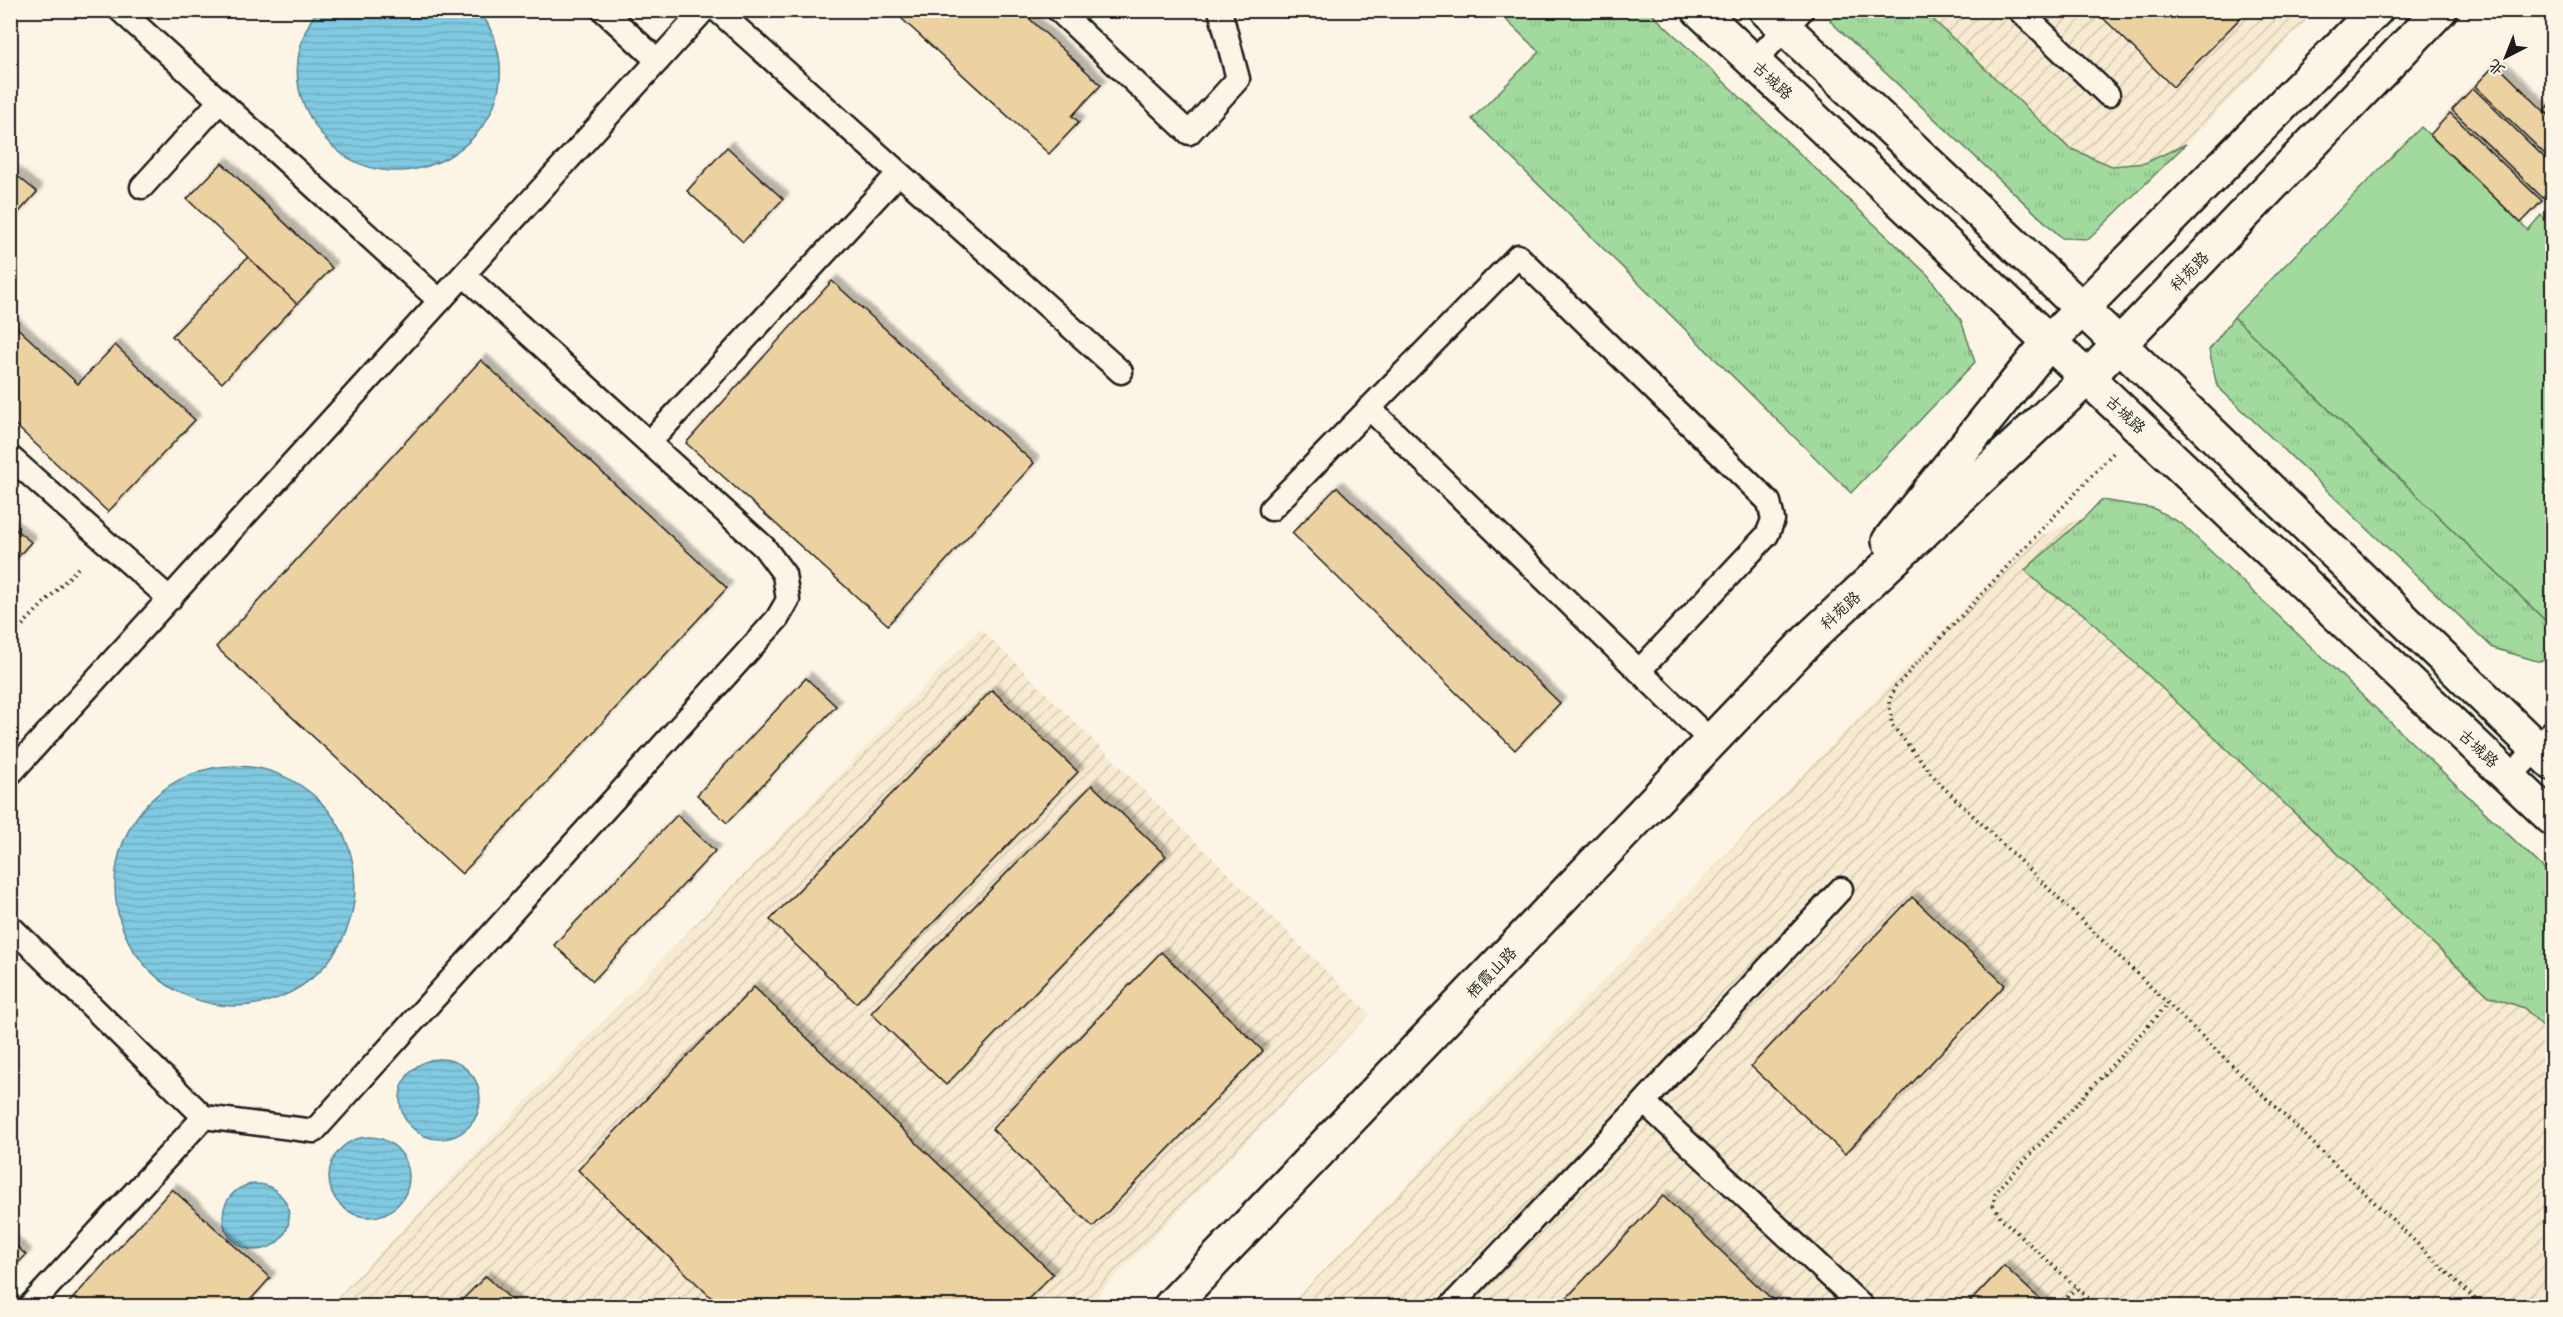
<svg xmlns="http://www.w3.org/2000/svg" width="2563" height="1317" font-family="'Patrick Hand','LXGW WenKai TC',sans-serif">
	<defs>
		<pattern id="industrial-furrows" width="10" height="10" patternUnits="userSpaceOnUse" patternTransform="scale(1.5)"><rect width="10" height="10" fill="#f7ead1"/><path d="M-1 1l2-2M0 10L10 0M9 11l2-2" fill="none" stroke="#d3c8b3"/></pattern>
		<pattern id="grass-tufts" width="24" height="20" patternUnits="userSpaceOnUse" patternTransform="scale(1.5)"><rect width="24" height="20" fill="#a2da9e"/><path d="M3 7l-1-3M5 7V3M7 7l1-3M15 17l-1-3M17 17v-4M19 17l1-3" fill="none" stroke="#8bba88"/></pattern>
		<pattern id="water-rules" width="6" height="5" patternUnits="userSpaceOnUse" patternTransform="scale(1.5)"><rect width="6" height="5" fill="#80c9e0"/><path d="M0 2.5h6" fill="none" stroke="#6eacc0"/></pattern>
		<filter id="shadow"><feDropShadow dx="5.5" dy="-5.5" stdDeviation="1.5" flood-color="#0004"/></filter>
	</defs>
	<rect width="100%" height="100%" fill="#fcf5e5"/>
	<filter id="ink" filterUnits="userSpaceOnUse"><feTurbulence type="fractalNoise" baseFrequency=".0167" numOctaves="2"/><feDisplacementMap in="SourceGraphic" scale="12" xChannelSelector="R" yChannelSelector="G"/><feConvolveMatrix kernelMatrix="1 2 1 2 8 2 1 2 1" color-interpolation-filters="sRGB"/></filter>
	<g filter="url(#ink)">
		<path fill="url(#industrial-furrows)" d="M1924,11H2316L2186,144L2145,163L2112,166L2069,148Z
			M2086,516L2552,908V1306H1289L2028,542Z
			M980,628L1370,1014L1087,1306H329Z"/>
		<path fill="url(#grass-tufts)" stroke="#5f7b5d" stroke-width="1.5" d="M1497,11H1649L1928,275L1961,320L1975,362L1851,493L1472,119L1539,52Z
			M1840,11H1924L2069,148L2112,166L2145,163L2186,144L2089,239L2062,238L1830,21Z
			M2234,317L2552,627V660L2537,661L2493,648L2217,386L2209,350Z
			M2101,500L2153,508L2182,524L2552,876V1035L2524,1008L2489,996L2082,613L2045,589L2025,570L2086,516Z"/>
		<path fill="#a2da9e" stroke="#5f7b5d" stroke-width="1.5" d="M2421,127L2528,230L2541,215L2552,226V627L2234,317Z"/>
		<path fill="url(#water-rules)" stroke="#588492" stroke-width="1.5" d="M317,11H480C563,136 367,246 304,105C291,74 298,37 317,11Z
			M115 886a120 120 0 1 1 240 0a120 120 0 1 1-240 0Z
			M400 1099a40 40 0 1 1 80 0a40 40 0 1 1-80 0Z
			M329 1177a40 40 0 1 1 80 0a40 40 0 1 1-80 0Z
			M223 1217a33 33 0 1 1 66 0a33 33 0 1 1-66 0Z"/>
		<path fill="#ecd1a1" stroke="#1c1c1c" stroke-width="1.5" filter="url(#shadow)" d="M910,10H1020L1101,85L1072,116L1079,122L1049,154L902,19Z
			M2095,10H2248L2173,87Z
			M2496,64L2552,119V161L2475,86Z
			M2473,88L2552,165V189L2543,198L2452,110Z
			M2552,101V117L2545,110Z
			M2450,113L2542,201L2521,223L2430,135Z
			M727,147L783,199L743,242L687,191Z
			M222,163L332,268L297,304L187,199Z
			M10,170L37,192L10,222Z
			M248,257L297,304L222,383L172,336Z
			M832,281L1034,463L888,625L686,443Z
			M10,321L78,384L115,345L195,420L108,512L10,420Z
			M481,360L727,588L462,874L216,647Z
			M1337,487L1560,703L1515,750L1292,533Z
			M10,525L31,542L10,566Z
			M806,678L836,706L727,823L697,795Z
			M992,690L1078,772L856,1003L770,920Z
			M1092,785L1166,856L946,1085L871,1013Z
			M677,815L715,851L593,981L554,945Z
			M1912,897L2005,985L1845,1154L1751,1066Z
			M1161,952L1263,1051L1093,1227L992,1129Z
			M754,987L1053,1274L1021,1306H720L578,1170Z
			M172,1189L270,1278L245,1306H66Z
			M1663,1196L1779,1306H1559Z
			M10,1240L26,1255L10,1271Z
			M2004,1266L2047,1306H1966Z
			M486,1276L518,1306H456Z"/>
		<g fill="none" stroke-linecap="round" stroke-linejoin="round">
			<g stroke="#1c1c1c" stroke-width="27">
				<path id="service" d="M120,10L440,301
					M603,10L658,61
					M717,10L1121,372
					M1058,10L1189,133L1238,79L1220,10
					M2019,10L2108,95
					M1754,62L1802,10
					M142,187L220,101
					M1369,408L1711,741
					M649,443L899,173
					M10,457L170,599
					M1271,509L1518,256L1769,502L1773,520L1767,535L1639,671
					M10,774L704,10
					M2510,777L2552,732
					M10,926L204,1117L314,1131L777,619L788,600L784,574L764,547L464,275
					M1644,1102L1841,889
					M30,1306L204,1117
					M1451,1306L1644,1102L1862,1306"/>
			</g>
			<g stroke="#1c1c1c" stroke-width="38">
				<path id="tertiary" d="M1889,541L2049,342L2376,10
					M1171,1306L1811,637L2087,378L2440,10"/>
			</g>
			<g stroke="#1c1c1c" stroke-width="38">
				<path id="secondary" d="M1699,10L2552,818
					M1766,10L2119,344L2552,763"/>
			</g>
			<path stroke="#1c1c1c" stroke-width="4" stroke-dasharray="1.5 4.5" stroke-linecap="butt" d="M2113,453L1896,686L1889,701L1892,725L1939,783L2482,1306
				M10,638L81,565
				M2059,1306L2076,1288
				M2097,1306L2001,1218L1993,1205L1996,1192L2168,1004"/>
			<use href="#service" stroke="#fcf5e5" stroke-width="22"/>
			<use href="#tertiary" stroke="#fcf5e5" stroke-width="33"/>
			<use href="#secondary" stroke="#fcf5e5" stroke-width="33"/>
		</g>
	</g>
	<g text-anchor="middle" stroke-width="6" stroke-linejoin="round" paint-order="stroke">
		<g font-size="16" fill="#1c1c1c" stroke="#fcf5e5">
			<text transform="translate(1773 80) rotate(43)" y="6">古城路</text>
			<text transform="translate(2189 271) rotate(-46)" y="6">科苑路</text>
			<text transform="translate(2126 414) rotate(43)" y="6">古城路</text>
			<text transform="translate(1840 610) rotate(-43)" y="6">科苑路</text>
			<text transform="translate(2479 748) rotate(43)" y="6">古城路</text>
			<text transform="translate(1491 972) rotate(-46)" y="6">栖霞山路</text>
		</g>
	</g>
	<rect width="2563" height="1317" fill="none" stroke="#fcf5e5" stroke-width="36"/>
	<rect x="18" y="18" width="2527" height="1281" fill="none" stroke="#1c1c1c" stroke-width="2" filter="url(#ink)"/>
	<g transform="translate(2506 57) rotate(222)" stroke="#fcf5e5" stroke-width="4.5" paint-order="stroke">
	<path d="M0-4.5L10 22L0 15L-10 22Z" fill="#1c1c1c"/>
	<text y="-9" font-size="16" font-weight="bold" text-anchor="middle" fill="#1c1c1c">北</text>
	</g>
</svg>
